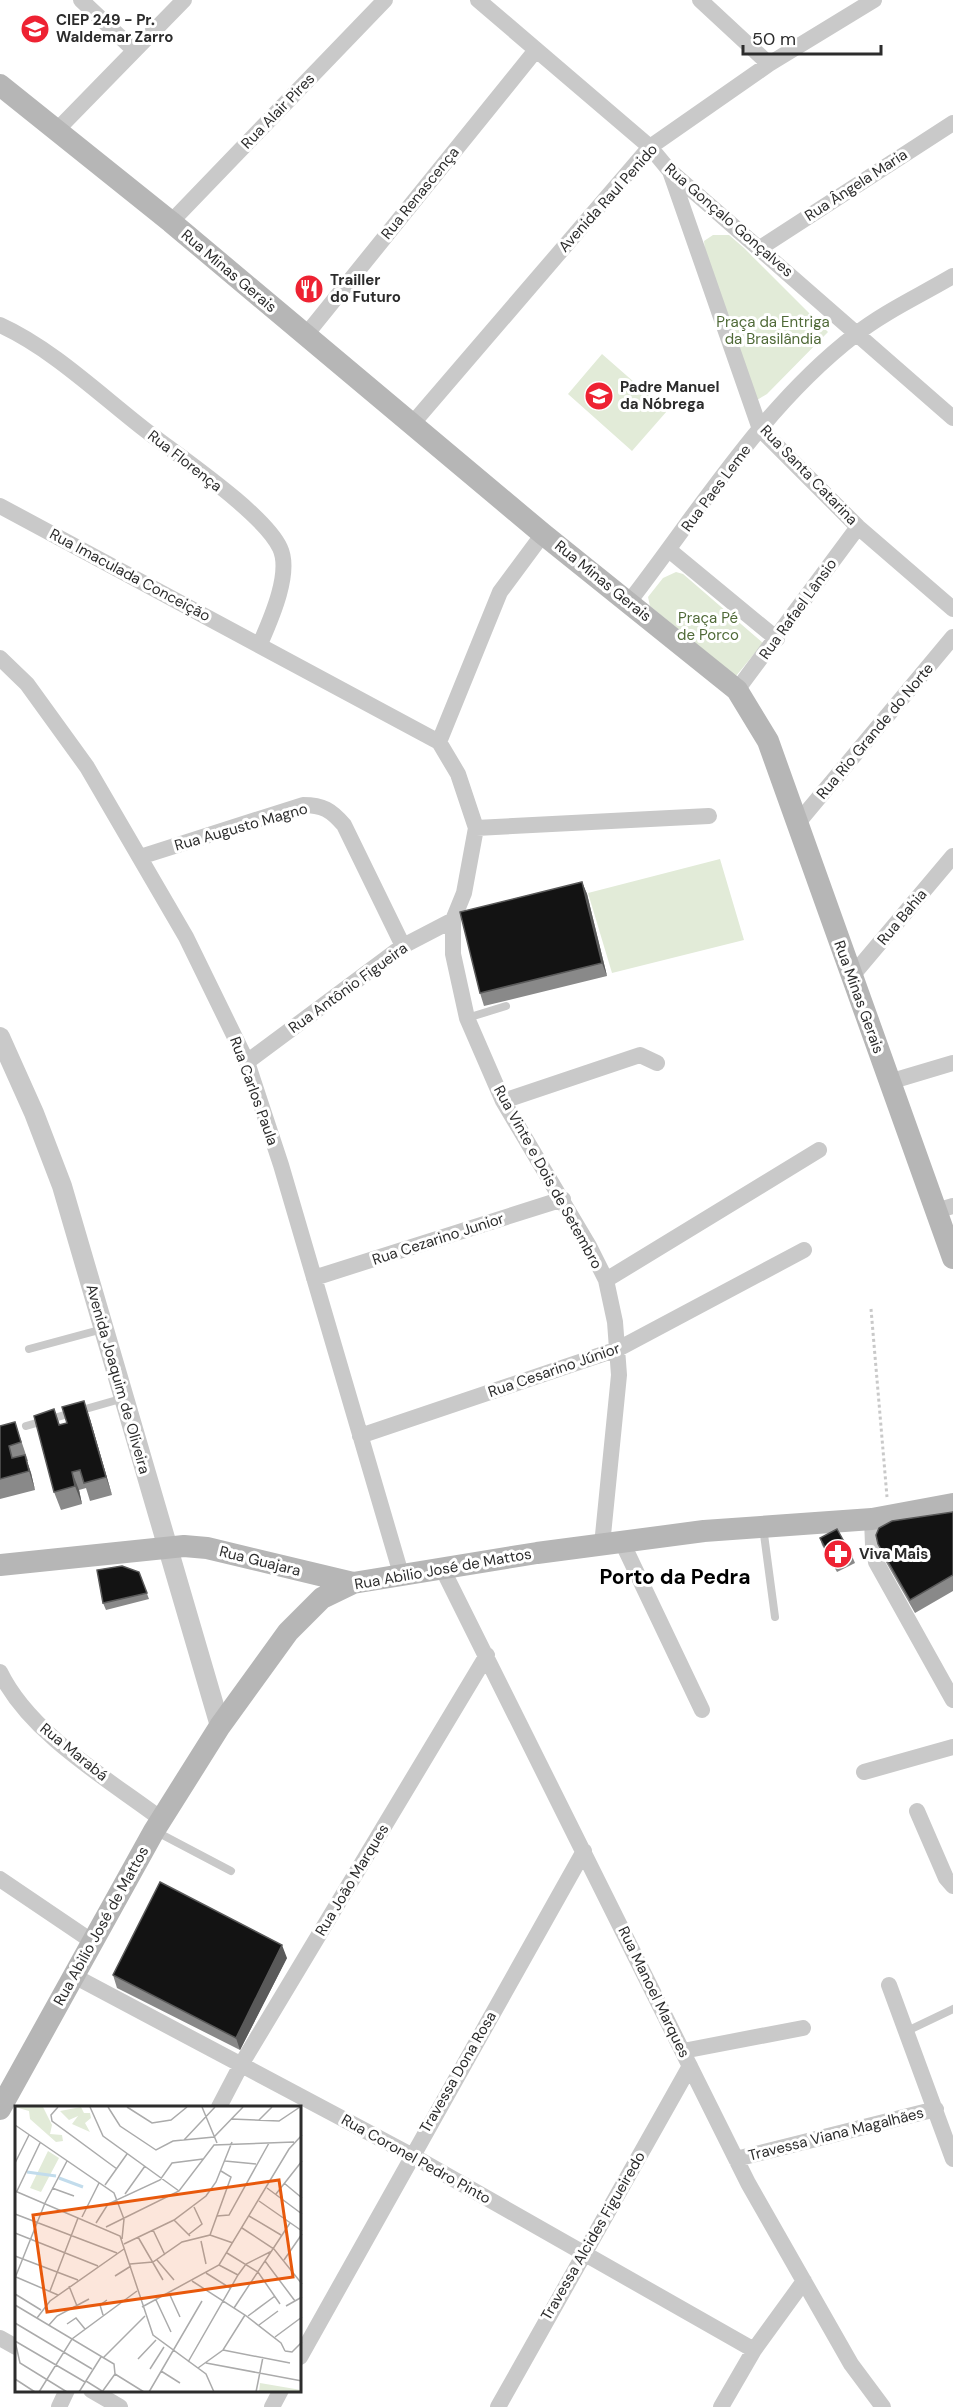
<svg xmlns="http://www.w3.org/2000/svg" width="953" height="2407" font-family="'DM Sans',sans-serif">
	<rect width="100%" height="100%" fill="#fff"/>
	<path fill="#e2ebd8" d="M713,235H729L744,248L828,332L767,394L757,400L705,251L704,241Z
		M602,354L667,411L632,451L568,394Z
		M676,572L683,574L763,643L736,676L650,606L648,597L663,578Z
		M720,859L744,940L612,973L588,893Z"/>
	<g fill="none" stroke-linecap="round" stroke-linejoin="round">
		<path stroke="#c9c9c9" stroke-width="3" stroke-dasharray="3 3" stroke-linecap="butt" d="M871,1309L887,1497"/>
		<path stroke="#c9c9c9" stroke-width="8" d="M467,1018L506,1006
			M29,1349L103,1329
			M26,1426L124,1398
			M763,1527L775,1617
			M155,1831L231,1871
			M907,2031L953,2009"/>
		<path stroke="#c9c9c9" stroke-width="16" d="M81,0L133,49
			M478,0L650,147L669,170L953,418
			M700,0L769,64
			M57,130L184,0
			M670,171L760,429L858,527L953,609
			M171,222L385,0
			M760,248L953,123
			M0,325C51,348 99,394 144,429C177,455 264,513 280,548C292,573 270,621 260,644
			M305,336L536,50
			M413,423L650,147L769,64L874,0
			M0,506L439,742L458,774L476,828L464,893L453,920V954L467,1018L503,1101L589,1246L606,1280L615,1322L619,1375L602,1545
			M669,550L777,639
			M629,602C700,510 763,406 855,335C884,312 921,295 953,276
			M0,658L27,684L87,767L186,937L247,1062L281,1165L401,1574
			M737,690L858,527
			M439,742L500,592L543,534
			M796,825L953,637
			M476,828L709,816
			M140,857L303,805C323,805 331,810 344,825L403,946
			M851,977L953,856
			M247,1062L403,946L453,920
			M889,1082L953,1063
			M503,1101L631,1058L640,1055L657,1063
			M936,1211L953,1206
			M314,1278L563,1199
			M606,1280L819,1150
			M360,1436L618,1349L804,1250
			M872,1519L873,1545L876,1562L953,1700
			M622,1542L702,1710
			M442,1568L748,2183L851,2364L883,2407
			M0,1672C30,1734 108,1779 161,1819
			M864,1772L953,1747
			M917,1811L946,1878L953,1886
			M0,1879L93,1942
			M74,1976L411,2155L754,2350
			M889,1985L953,2159
			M683,2051L803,2028
			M219,2107L242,2063L487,1655
			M736,2159L936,2109
			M0,2338L16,2347
			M300,2357L584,1851
			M91,2390L120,2407
			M59,2407L67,2390
			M272,2407L281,2390
			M498,2407L690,2066
			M721,2407L754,2350L804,2281"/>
		<path stroke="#c9c9c9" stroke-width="20" d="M0,1037L34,1113L62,1186L220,1726"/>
		<path stroke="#b6b6b6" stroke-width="22" d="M0,85L171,222L543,534L737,690L768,741L953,1258
			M0,1565L184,1546L207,1548L353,1583
			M0,2109L154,1831L220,1726L288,1632L322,1598L353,1583L537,1553L704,1531L872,1519L953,1504"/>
	</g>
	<path fill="#898989" d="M582,882L587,894L607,976L484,1006L480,993Z
		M54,1409L60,1425L90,1419L112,1495L90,1501L86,1488L79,1490L82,1504L61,1510L54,1492Z
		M15,1422L28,1461H27L31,1473L35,1490L0,1499V1426Z
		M953,1512V1591L915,1613L883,1557L878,1544Z
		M820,1538L852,1556L855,1563L837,1572L822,1545Z
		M139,1572L149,1599L106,1610L103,1603Z
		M287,1958L240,2050L117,1988L113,1975Z"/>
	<path fill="#5a5a5a" d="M582,882L587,894L607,976L602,963Z
		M84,1401L90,1419L112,1495L106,1477Z
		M25,1455L31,1473L35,1490L29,1471Z
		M72,1472L79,1490L82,1504L75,1486Z
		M282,1945L287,1958L240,2050L236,2038Z"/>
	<path fill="#131313" stroke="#5a5a5a" stroke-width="1.5" d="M582,882L602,963L480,993L460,912Z
		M84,1401L106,1477L84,1483L80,1470L72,1472L75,1486L54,1492L34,1416L54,1409L59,1425L67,1423L62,1407Z
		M15,1422L21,1442L9,1446L12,1458L25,1455L29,1471L0,1479V1426Z
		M953,1512V1575L910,1600L878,1544L876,1535L879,1528L892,1521Z
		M837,1529L852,1556L835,1566L820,1538Z
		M122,1566L139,1572L147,1593L103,1603L97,1570Z
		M160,1882L282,1945L236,2038L113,1975Z"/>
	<defs>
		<g id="school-disc" transform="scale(1.5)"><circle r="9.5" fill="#ee2232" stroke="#fff"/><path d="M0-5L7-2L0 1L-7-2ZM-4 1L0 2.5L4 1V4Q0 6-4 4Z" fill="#fff"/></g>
		<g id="restaurant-disc" transform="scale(1.5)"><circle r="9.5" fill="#ee2232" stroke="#fff"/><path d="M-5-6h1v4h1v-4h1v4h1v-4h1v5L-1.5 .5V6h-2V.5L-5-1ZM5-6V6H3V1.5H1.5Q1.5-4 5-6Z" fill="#fff"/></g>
		<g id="pharmacy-disc" transform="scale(1.5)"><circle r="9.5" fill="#ee2232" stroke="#fff"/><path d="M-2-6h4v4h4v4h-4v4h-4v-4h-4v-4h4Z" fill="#fff"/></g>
	</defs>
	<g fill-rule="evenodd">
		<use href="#school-disc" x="35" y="29"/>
		<use href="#restaurant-disc" x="309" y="289"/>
		<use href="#school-disc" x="599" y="396"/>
		<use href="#pharmacy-disc" x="838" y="1554"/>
	</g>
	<g text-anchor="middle" stroke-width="6" stroke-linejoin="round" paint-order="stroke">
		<g font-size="15" font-weight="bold" fill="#2c2c2c" stroke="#fff" text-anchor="start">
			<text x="56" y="25">CIEP 249 - Pr.<tspan x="56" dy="17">Waldemar Zarro</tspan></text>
			<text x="330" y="285">Trailler<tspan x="330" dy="17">do Futuro</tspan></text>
			<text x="620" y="392">Padre Manuel<tspan x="620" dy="17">da Nóbrega</tspan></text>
			<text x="859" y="1559">Viva Mais</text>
		</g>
		<g font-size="15" fill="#2c2c2c" stroke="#fff">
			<text transform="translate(278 111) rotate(-46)" y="5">Rua Alair Pires</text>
			<text transform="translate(856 185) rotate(-33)" y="5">Rua Ângela Maria</text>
			<text transform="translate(420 193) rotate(-51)" y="5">Rua Renascença</text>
			<text transform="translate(608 198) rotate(-48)" y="5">Avenida Raul Penido</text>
			<text transform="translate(729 220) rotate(41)" y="5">Rua Gonçalo Gonçalves</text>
			<text transform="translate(229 271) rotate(40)" y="5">Rua Minas Gerais</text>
			<text transform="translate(185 461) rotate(38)" y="5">Rua Florença</text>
			<text transform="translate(809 475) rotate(46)" y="5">Rua Santa Catarina</text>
			<text transform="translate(716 488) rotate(-53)" y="5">Rua Paes Leme</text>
			<text transform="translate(130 575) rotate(28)" y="5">Rua Imaculada Conceição</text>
			<text transform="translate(603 581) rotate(39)" y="5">Rua Minas Gerais</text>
			<text transform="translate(798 609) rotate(-54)" y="5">Rua Rafael Lânsio</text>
			<text transform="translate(875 731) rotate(-50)" y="5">Rua Rio Grande do Norte</text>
			<text transform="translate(241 827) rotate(-16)" y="5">Rua Augusto Magno</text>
			<text transform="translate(902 917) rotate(-50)" y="5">Rua Bahia</text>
			<text transform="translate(348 988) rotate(-36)" y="5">Rua Antônio Figueira</text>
			<text transform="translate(859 997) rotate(70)" y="5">Rua Minas Gerais</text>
			<text transform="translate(254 1091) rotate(70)" y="5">Rua Carlos Paula</text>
			<text transform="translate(548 1177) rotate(61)" y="5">Rua Vinte e Dois de Setembro</text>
			<text transform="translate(438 1239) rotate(-18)" y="5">Rua Cezarino Junior</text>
			<text transform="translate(554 1370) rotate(-19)" y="5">Rua Cesarino Júnior</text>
			<text transform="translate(118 1379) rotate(74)" y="5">Avenida Joaquim de Oliveira</text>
			<text transform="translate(260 1561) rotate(14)" y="5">Rua Guajara</text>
			<text transform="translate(443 1569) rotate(-10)" y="5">Rua Abilio José de Mattos</text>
			<text transform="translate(74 1752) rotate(39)" y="5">Rua Marabá</text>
			<text transform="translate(352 1880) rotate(-59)" y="5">Rua João Marques</text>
			<text transform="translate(101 1926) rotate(-61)" y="5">Rua Abilio José de Mattos</text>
			<text transform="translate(654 1992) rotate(64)" y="5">Rua Manoel Marques</text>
			<text transform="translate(458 2072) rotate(-60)" y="5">Travessa Dona Rosa</text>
			<text transform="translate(836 2134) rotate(-14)" y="5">Travessa Viana Magalhães</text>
			<text transform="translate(416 2159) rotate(29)" y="5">Rua Coronel Pedro Pinto</text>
			<text transform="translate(593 2236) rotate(-60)" y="5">Travessa Alcides Figueiredo</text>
		</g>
		<g font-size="15" fill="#4f6937" stroke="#fff">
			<text x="773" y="327">Praça da Entriga<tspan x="773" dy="17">da Brasilândia</tspan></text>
			<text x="708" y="623">Praça Pé<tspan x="708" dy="17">de Porco</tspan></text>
		</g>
		<g font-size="21" font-weight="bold" fill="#000" stroke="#fff">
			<text x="675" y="1584">Porto da Pedra</text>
		</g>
	</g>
	<g transform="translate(15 2106)">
		<rect width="286" height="286" fill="#fff"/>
		<path d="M0,1H28L37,19L35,28L47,29L48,35L41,36L15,13L14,5ZM66,1L69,7H75L76,12L70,17L75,26L57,18L63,10L54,14L45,5ZM33,45L44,52L26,86L15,82ZM245,277L286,284V286H244Z" fill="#e2ebd8"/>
		<path fill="none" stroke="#c2dcec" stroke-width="3" d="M12,66L41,70M44,72L68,81"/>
		<path fill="none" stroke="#ababab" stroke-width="1.5" d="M43,1L36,9L37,15L102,63M75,1L88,30L164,85M93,1L105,20L141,44L158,35L199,31L228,1M112,1L137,17L156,14L172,1M187,1L202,37M216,13L264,15L285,1M244,14L257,1M0,19L99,87L109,113L107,133M169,34L200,1M210,55L241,58M0,57L14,29M269,77L287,92M90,79L112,48M37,82L59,90M252,82L287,108M0,85L105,130L138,229L191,268L199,286M2,85L25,37M110,88L130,60M261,88L287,55M244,95L287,125M0,108L102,147M202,110L214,109L254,37M234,110L266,129M67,111L84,77M159,114L175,130M81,117L93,98L145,74L157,57L188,53M91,121L164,85L199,39L279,36M227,122L259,143L287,178M138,124L150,149M0,127L83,160M173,129L187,118L179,101M195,129L218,137M123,131L148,174M186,135L191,158M109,138L159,114L191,90L201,76L217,36M212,147L243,166L265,198M0,150L63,174M142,154L159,174M269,154L287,128M250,155L280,195M115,158L138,156L167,136L195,129L216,71L206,65M204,159L223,169M191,167L215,182M100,170L116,160M1,171L43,189M0,172L30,97L52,55M177,175L230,209L266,237L270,245M54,180L62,200M35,185L63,112M154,187L165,211M0,188L26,204M141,194L156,226M0,199L99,258L100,268L87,286M271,200L287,191M127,201L204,159L274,43L287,29M219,202L275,117M88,209L85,199L92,194M233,210L260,190M22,212L35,195L109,143M0,217L77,263M52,218L61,212L70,223M34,219L42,210L74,193M244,219L263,205M260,231L287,211M0,235L70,276M0,235L5,257L52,286M208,244L275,257M270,245L277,246L287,236M88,252L130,210M123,253L141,234M173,256L223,169L231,158L257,145M191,257L287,275M183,262L208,244L230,209M135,263L149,241M146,265L165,277M100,268L129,286M0,273L20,286M71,275L87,285M24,286L57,233L122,185M64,286L86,251M134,286L187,195M241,286L248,251"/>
		<path fill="#e8590c" fill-opacity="0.15" stroke="#e8590c" stroke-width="3" d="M264,74L278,171L32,206L18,109Z"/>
		<rect width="286" height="286" fill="none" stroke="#2c2c2c" stroke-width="3"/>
	</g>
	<path d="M743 45v9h138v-9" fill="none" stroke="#2c2c2c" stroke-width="3"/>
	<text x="752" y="45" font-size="18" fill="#2c2c2c" stroke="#ffffff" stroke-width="4.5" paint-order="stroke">50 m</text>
</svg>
